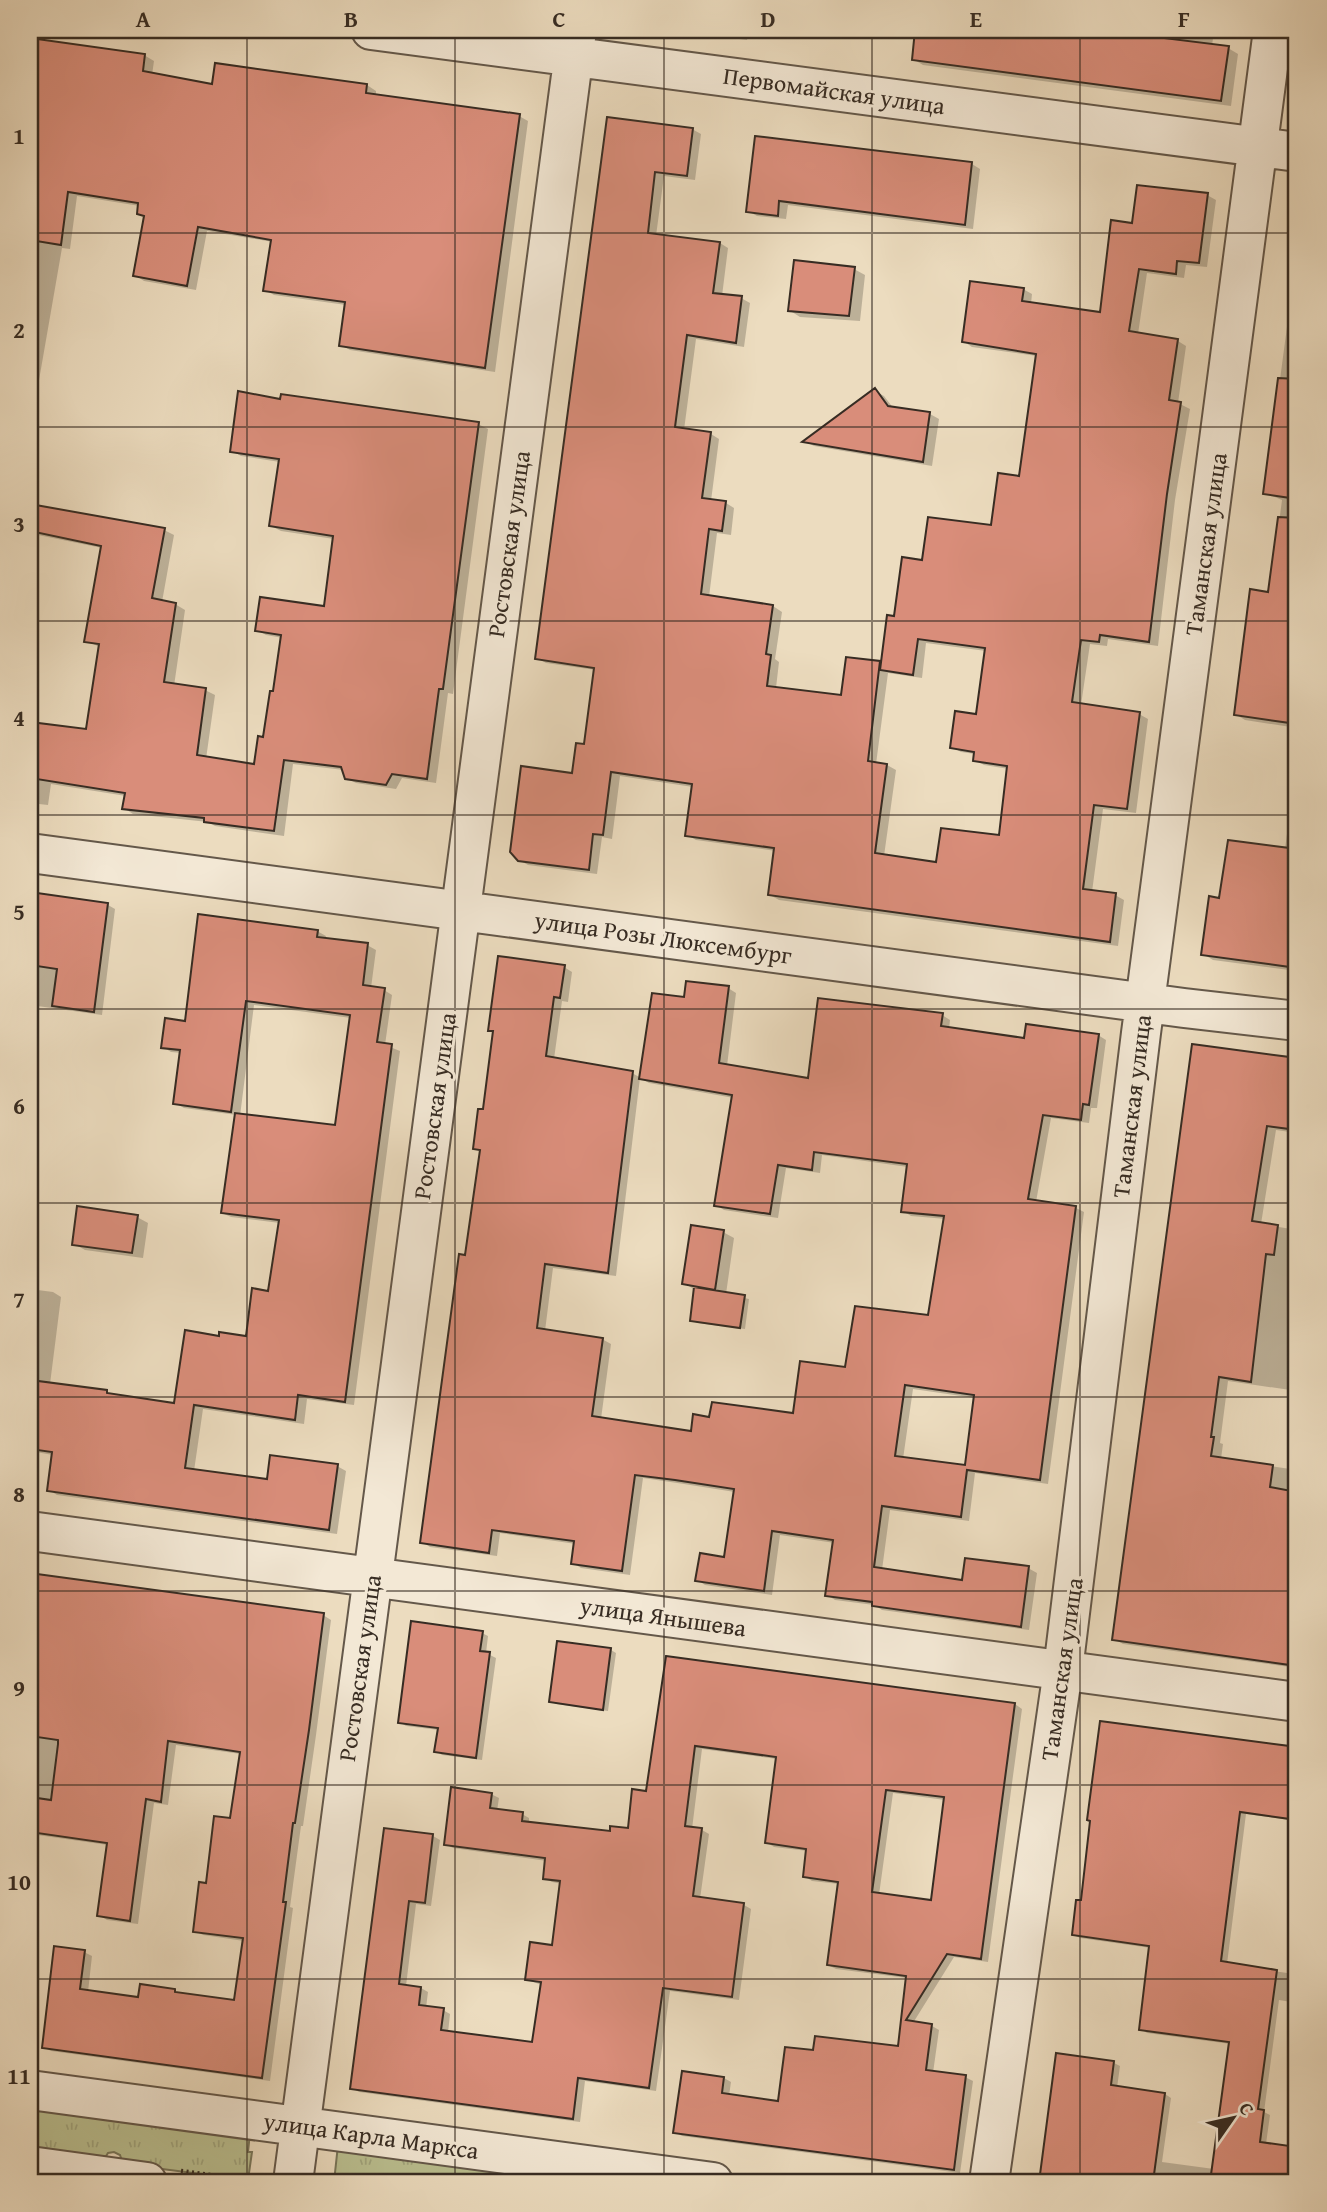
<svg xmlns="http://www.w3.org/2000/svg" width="1327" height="2212" font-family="'Gentium Book Plus',serif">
	<defs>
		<pattern id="grass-tufts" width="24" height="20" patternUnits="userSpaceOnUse" patternTransform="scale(1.75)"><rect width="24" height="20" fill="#babf90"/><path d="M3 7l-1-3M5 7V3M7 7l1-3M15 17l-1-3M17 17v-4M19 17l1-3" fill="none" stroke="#a0a47c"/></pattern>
	</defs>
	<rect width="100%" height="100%" fill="#ecdcbf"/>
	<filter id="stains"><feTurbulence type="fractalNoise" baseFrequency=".00286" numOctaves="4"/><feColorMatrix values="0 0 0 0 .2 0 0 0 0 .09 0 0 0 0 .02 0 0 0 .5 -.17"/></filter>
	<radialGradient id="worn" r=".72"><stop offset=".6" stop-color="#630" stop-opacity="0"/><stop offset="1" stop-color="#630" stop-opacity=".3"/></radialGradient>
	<path fill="url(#grass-tufts)" stroke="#78765a" stroke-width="2" d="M30,2103L250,2133L248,2152H252L248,2180L123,2164L120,2155L114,2152L108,2153L103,2161L30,2151Z
		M338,2145L615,2182H334Z"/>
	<path fill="#0003" fill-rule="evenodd" d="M671,30H749L747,40Z
		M922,30H1214L1212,46L1228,48L1238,54L1231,106L923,65L913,59Z
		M30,39L144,55L154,61L152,75L214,86L217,65L367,85L376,91V96L519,116L528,121L495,372L350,350L341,345L346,305L274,295L265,290L273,242L207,231L196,290L144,281L135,275L145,217L138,213L140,206L77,196L70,249L62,248L30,432Z
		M608,119L692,129L701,134L695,180L664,176L656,236L720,243L728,248L722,296L741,298L750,303L744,347L696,339L684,430L711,434L719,439L711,501L726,503L734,508L731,535L717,533L709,597L773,606L782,612L775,659L779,662L776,688L843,697L880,663L882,664L896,618L924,562L992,527L1020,478L1037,356L972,347L963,341L1023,289L1032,294L1031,304L1102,314L1134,225L1207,195L1216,200L1207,267L1186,265L1184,278L1147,273L1138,334L1178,341L1186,346L1178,403L1190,409L1175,500L1158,646L1108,639L1107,646L1090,644L1081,705L1139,714L1148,719L1136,813L1103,809L1092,892L1115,895L1124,900L1118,946L779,900L770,895L776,851L696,840L687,835L693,787L620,776L612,839L602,837L597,874L528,865L519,860L573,775L585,746L596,670L546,663L537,658ZM926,643L986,651L977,716L952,747L961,752L975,754V760L984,765L1009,769L1000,837L938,864L884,856L896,770L887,765L876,764L888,673L922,678Z
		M756,138L972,164L980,169L973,229L788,205L786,219L757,216L748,211Z
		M1297,251V728L1245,720L1235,714L1270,594L1282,500L1265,493Z
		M854,269L865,275L860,321L800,317L789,310Z
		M875,391L884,396L894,409L930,414L939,419L932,466L814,446L806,442Z
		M282,401L478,424L488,429L453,694L448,693L436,783L402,778L396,789L356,783L346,778L344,770L293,764L284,836L215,826L208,822L133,814L124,808L126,796L51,784L48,805L30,803V724L87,731L100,647L86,641L102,548L33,534L30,554V505L164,530L174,535L162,602L175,604L185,610L174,686L205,690L215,695L206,759L255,766L265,739L275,694L283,638L266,635L257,630L325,608L334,539L281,531L271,526L280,462L241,456L232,451Z
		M1294,779L1297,780V971L1213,960L1203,954L1221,900L1285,849Z
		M30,894L108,905L115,909L102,1015L30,1005Z
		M317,931L326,936V940L367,945L376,950L371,988L384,990L392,995L385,1045L400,1051L354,1405L307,1399L304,1424L203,1409L194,1471L268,1481L337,1466L346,1471L337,1534L57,1495L49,1490L53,1455L30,1451V1289L53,1292L61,1297L50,1384L175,1404L220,1338H247L270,1293L280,1223L231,1217L222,1213L237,1115L184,1108L175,1103L182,1053L171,1052L163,1047L186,1023ZM254,1005L351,1018L337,1127L240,1116Z
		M564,967L572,972L568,1002L562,1001L554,1059L632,1073L641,1078L685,999L728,988L736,993L727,1066L809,1080L942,1015L950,1020L949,1029L1026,1040L1098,1035L1106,1040L1097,1108H1091L1089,1123L1051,1118L1036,1202L1076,1208L1084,1212L1048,1484L975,1473L969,1521L890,1510L882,1570L963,1582L1028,1568L1037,1573L1029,1630L882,1610L874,1605L835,1600L827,1595L835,1543L780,1535L772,1595L705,1585L697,1580L726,1559L735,1492L684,1484L643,1478L630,1575L581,1568L573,1563L576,1544L500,1533L497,1556L430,1547L422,1542L481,1152L475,1148L484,1111L495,1033L490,1030ZM640,1078L649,1083L734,1098L716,1205L724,1210L778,1218L786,1168L820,1173L822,1155L908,1167L903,1211L911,1216L946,1219L929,1317L847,1369L794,1415L711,1419L693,1433L601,1419L611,1344L602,1339L545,1331L553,1268L616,1276ZM913,1389L975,1398L966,1467L903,1459Z
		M1194,1046L1297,1060V1133L1276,1130L1261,1224L1297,1230V1391L1228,1381L1220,1443L1223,1444L1221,1459L1297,1470V1668L1123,1644L1114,1639Z
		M137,1217L148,1223L143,1258L85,1250L74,1244Z
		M723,1232L734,1238L726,1294L749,1299L745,1329L697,1323L692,1320L695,1290L684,1283Z
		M30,1587L323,1615L331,1620L316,1735L303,1826H301L290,1907L293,1908L270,2081L51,2051L43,2047L84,1952L92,1956L88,1992L139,1999L175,1991L182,1995L236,2002L244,1941L203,1935L195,1931L207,1885L232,1820L241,1754L176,1745L168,1805L154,1803L138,1924L107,1920L99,1915L108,1845L30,1834Z
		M482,1633L488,1636L486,1653L496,1658L482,1760L442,1755L436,1751L439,1730L406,1726L400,1722Z
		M611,1650L616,1653L608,1711L556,1704L551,1701Z
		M668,1658L1015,1704L1022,1709L988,1962L954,1957L913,2023L932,2026L939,2030L933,2073L965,2077L973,2081L960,2173L682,2136L675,2132L724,2078L731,2082L729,2096L780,2103L815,2052L899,2048L907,1978L836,1969L828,1965L839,1884L812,1881L804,1876L808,1851L774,1847L766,1842L777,1759L702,1749L692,1829L702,1830L709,1834L700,1899L744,1905L751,1909L739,2000L670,1991L656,2091L585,2081L580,2122L359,2092L352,2088L386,1830L433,1836L440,1840L431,1906L416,1904L406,1986L421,1988L428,1992L426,2008L443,2010L450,2014L448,2033L534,2044L542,1985L527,1980L553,1947L562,1884L552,1882L544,1878L547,1861L453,1848L445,1844L491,1794L499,1798L497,1811L522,1814L529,1818V1823L611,1833L629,1830L648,1793ZM893,1793L945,1800L932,1902L879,1895Z
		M1102,1723L1297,1749V1821L1246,1814L1227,1964L1294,1974L1297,1945V2003L1279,2000L1264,2112L1270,2115L1266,2144L1297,2148V2182L1041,2181L1114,2063L1120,2066L1117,2088L1165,2094L1171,2098L1162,2162L1214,2169L1231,2044L1147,2033L1141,2029L1151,1948L1080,1938L1074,1935L1082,1902Z"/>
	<path fill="#d98d7a" stroke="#372c23" stroke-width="2" fill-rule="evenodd" d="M915,30H1156L1155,37L1229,46L1221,101L912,60Z
		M30,38L145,54L143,71L212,84L215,63L367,84L366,93L520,114L485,368L339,346L345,302L263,291L271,240L198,227L187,286L133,276L144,216L137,214L138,203L68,192L61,245L30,240Z
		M607,117L693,128L687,176L655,172L648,233L720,242L713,293L742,296L736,343L687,335L675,427L711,432L702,498L726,501L722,531L709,529L701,594L773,605L766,654L771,655L767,686L841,695L846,657L880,661L868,761L887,764L875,853L936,862L941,828L999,835L1007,766L973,761L974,752L950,748L955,711L976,714L985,648L918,639L913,675L880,670L887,615L894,616L902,557L922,560L928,517L991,525L998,473L1019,476L1036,354L962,342L970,281L1024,288L1022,301L1100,312L1111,220L1132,223L1137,185L1208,193L1199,263L1177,261L1176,274L1139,269L1129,331L1178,339L1169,400L1181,402L1167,494L1149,642L1100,635L1099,642L1081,640L1072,702L1140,712L1127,809L1094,805L1083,889L1116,893L1110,942L768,895L774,848L685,836L692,784L611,772L603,835L593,834L589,870L518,861L510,852L521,766L572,773L576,743L584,744L594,668L535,659Z
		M755,136L972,162L965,225L779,201L778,216L746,212Z
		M794,260L855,267L849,316L788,311Z
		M1278,378L1297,379V499L1263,494Z
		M875,388L888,406L930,412L923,462L802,442Z
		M238,391L280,399L281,394L479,422L443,689H439L427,779L392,774L386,785L345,779L341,767L284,760L274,831L204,822V818L122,809L125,793L30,778V722L86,729L99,644L84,642L101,546L30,531V504L165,528L152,598L176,603L164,682L206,688L197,755L254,764L258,736L263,737L270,691H273L281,635L255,631L260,597L324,606L333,536L269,526L279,459L230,452Z
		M1278,517L1297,518V724L1234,715L1250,589L1268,592Z
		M1228,840L1297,849V968L1201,955L1209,896L1219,898Z
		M30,892L108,903L94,1012L52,1006L57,969L30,965Z
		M198,914L318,930L317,937L368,943L363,985L385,988L377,1042L392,1044L345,1402L298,1395L295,1420L194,1405L185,1468L267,1479L270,1455L338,1464L329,1530L47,1491L52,1452L30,1449V1380L107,1390V1393L174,1403L185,1330L219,1336V1332L246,1336L252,1288L268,1291L279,1220L221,1213L235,1113L335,1125L350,1015L246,1001L231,1112L173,1104L180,1050L161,1048L165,1018L185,1021Z
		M498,956L565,965L560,998L554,997L546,1056L633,1071L608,1273L545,1264L537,1328L603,1338L592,1416L691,1431L693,1414L709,1417L712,1402L793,1413L800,1361L845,1367L855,1306L928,1315L944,1216L901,1212L907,1164L814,1152L812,1170L778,1165L770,1214L714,1206L732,1095L639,1079L652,993L684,997L686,981L729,986L719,1063L808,1078L818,998L943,1013L941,1026L1024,1038L1026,1024L1099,1034L1089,1105L1083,1104L1081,1120L1043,1115L1028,1199L1076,1206L1040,1480L967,1470L961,1517L882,1506L874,1567L962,1580L965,1558L1029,1566L1021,1627L872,1606V1602L825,1596L833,1540L772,1531L764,1591L695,1581L700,1553L724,1557L734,1489L675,1480L635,1475L622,1571L571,1564L574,1541L492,1530L489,1553L420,1543L459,1254L465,1255L480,1150L473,1149L478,1109H483L493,1031H488ZM905,1385L974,1395L965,1465L895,1456Z
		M1192,1044L1297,1058V1130L1267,1126L1252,1221L1278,1225L1274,1255L1266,1254L1251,1382L1219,1377L1211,1437H1214L1211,1456L1273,1465L1270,1487L1297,1492V1666L1112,1640Z
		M77,1206L138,1215L132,1253L72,1245Z
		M691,1225L724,1230L715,1290L682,1284Z
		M694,1287L745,1295L740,1328L690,1321Z
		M37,1574L324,1613L309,1730L295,1823H293L283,1902H286L262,2078L42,2048L54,1946L85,1950L80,1989L138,1997L140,1984L175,1989V1992L234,2000L243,1938L193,1932L199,1882L206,1883L214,1816L230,1818L240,1752L168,1741L161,1802L146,1799L130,1921L97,1916L107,1843L30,1832V1797L51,1800L58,1744V1740L30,1736V1629Z
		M411,1621L483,1631L480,1651L490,1652L476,1758L434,1752L438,1728L398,1723Z
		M557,1641L611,1648L603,1710L549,1702Z
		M666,1656L1015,1703L981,1959L947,1954L906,2020L932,2024L926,2070L966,2075L954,2170L673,2133L682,2071L724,2077L722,2093L778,2101L785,2047L813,2050L815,2036L898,2046L906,1976L827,1965L838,1882L803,1877L806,1849L765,1843L776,1757L695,1746L685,1826L702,1828L693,1896L744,1903L732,1997L663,1988L649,2088L578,2078L573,2119L350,2089L384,1828L433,1834L425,1903L409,1901L399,1984L421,1987L419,2005L444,2008L441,2030L532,2042L541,1982L525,1980L530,1942L552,1945L560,1881L543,1879L545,1858L444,1845L451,1787L492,1793L490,1808L523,1812L522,1821L610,1831V1826L628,1828L632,1789L646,1791ZM886,1790L944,1797L931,1900L872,1892Z
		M1100,1721L1297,1747V1820L1240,1812L1221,1961L1277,1970L1258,2109L1264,2110L1260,2142L1297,2147V2182H1210L1229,2042L1139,2030L1149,1946L1072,1935L1076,1900H1081L1090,1821L1087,1820Z
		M1056,2053L1114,2061L1111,2085L1165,2093L1153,2182H1039Z"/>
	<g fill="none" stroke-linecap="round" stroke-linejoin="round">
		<g stroke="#64584a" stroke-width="42">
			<path id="minor" d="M371,30L1297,152
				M30,853L1184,1008L1297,1021
				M30,1531L1297,1702
				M30,2090L713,2182
				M30,2166L147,2182
				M293,2182L577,30
				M989,2182L1063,1670L1141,1033L1273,30"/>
		</g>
		<path stroke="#372c23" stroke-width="4.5" stroke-dasharray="2 3.5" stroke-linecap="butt" d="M181,2171L248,2180V2182"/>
		<use href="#minor" stroke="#f3e8d5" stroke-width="38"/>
	</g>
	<path fill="none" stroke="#372c23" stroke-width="2" stroke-opacity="0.55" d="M247,30V2182M455,30V2182M664,30V2182M872,30V2182M1080,30V2182M30,233H1297M30,427H1297M30,621H1297M30,815H1297M30,1009H1297M30,1203H1297M30,1397H1297M30,1591H1297M30,1785H1297M30,1979H1297"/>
	<g text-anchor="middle" stroke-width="6" stroke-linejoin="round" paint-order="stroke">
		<g font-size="24" fill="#372c23" stroke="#f3e8d5">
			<text transform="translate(834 91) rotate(8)" y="8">Первомайская улица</text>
			<text transform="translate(509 544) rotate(-82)" y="8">Ростовская улица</text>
			<text transform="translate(1206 544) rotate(-82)" y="8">Таманская улица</text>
			<text transform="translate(663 938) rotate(8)" y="8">улица Розы Люксембург</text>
			<text transform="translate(435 1106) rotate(-82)" y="8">Ростовская улица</text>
			<text transform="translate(1132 1106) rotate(-83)" y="8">Таманская улица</text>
			<text transform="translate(663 1617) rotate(8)" y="8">улица Янышева</text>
			<text transform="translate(360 1668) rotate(-82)" y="8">Ростовская улица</text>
			<text transform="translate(1062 1669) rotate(-82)" y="8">Таманская улица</text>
			<text transform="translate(371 2136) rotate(8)" y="8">улица Карла Маркса</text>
		</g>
	</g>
	<rect width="1327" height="2212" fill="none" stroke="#ecdcbf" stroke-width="77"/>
	<g transform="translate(1233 2118) rotate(56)" stroke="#f3e8d5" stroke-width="5" paint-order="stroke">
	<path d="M0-5L12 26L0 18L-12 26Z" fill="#372c23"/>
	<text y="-10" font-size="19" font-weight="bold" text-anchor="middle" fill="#372c23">С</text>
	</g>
	<rect x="38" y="38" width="1250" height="2136" fill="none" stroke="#372c23" stroke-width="2.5"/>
	<g font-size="23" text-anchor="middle" font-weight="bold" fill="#372c23">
		<text x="143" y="27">A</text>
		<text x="351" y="27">B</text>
		<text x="559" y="27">C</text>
		<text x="768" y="27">D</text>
		<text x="976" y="27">E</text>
		<text x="1184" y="27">F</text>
		<text x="19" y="144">1</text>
		<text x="19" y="338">2</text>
		<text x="19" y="532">3</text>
		<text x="19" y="726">4</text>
		<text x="19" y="920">5</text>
		<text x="19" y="1114">6</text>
		<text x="19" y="1308">7</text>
		<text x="19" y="1502">8</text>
		<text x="19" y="1696">9</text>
		<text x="19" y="1890">10</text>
		<text x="19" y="2084">11</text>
	</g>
	<rect width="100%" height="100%" filter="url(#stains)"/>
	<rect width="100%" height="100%" fill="url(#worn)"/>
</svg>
